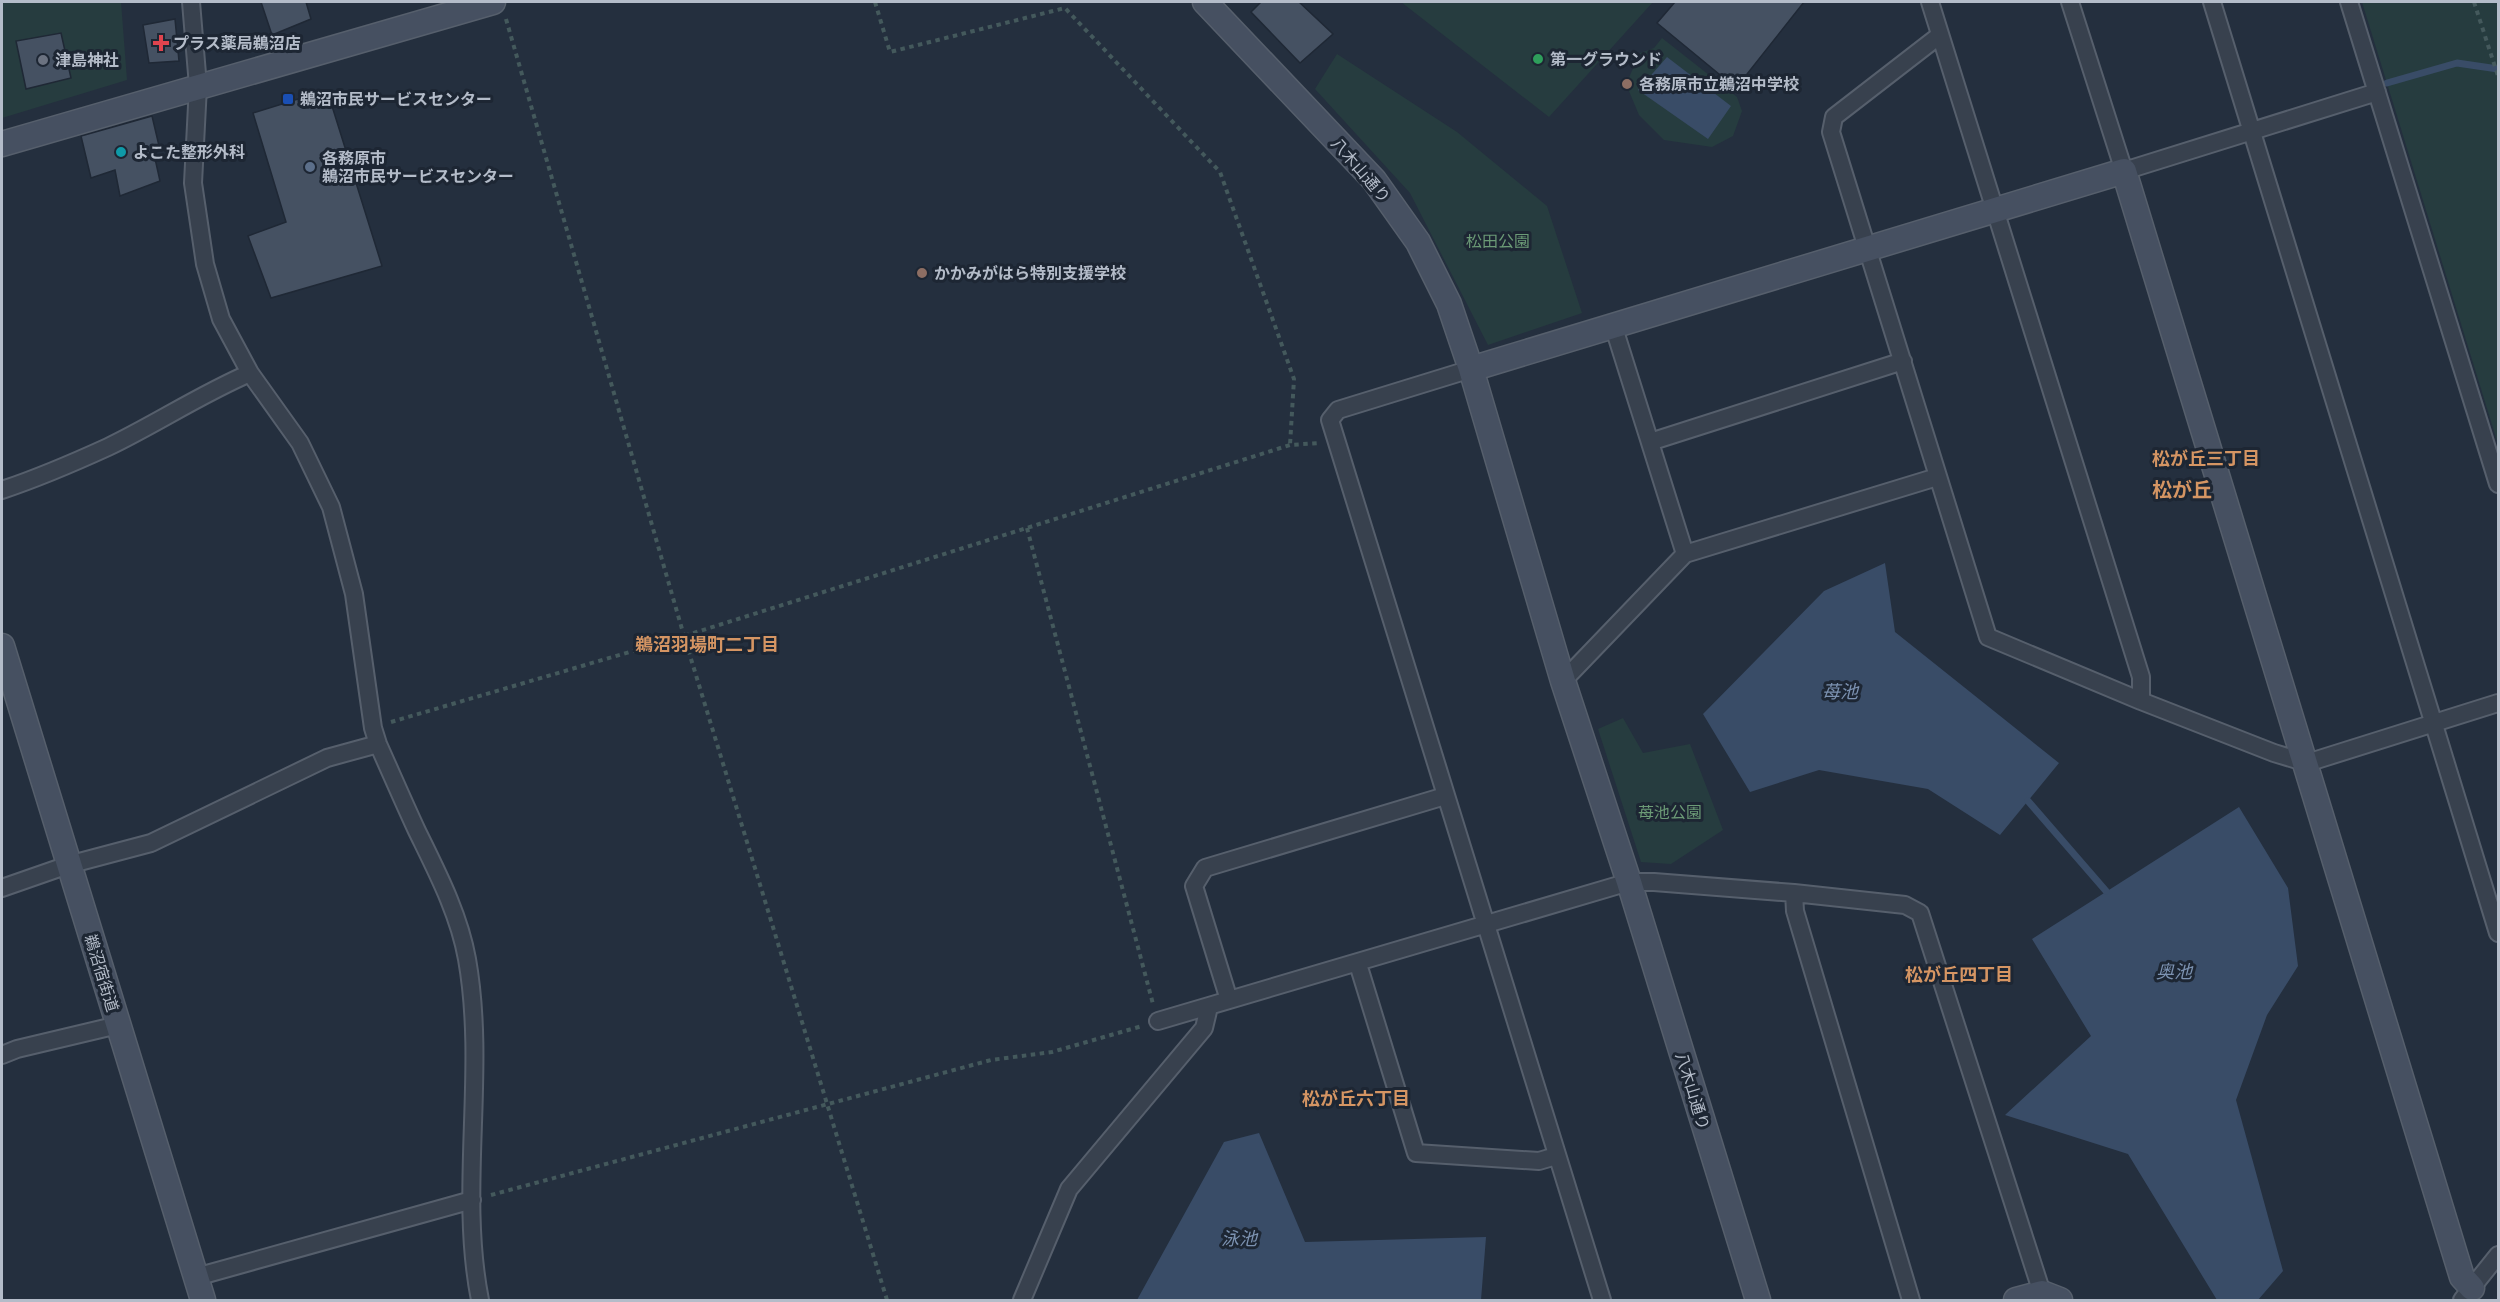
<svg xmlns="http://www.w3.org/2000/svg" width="2500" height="1302" font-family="Mulish,'Noto Sans JP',sans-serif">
	<rect width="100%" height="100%" fill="#242f3e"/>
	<path fill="#263c3f" d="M2,2H121L127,80L2,118Z
		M1401,2H1653L1549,117Z
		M2362,2H2498V444Z
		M1662,38L1737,97L1742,111L1733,136L1712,147L1664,140L1639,115L1626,84L1640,53L1654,48Z
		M1337,54L1457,132L1547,206L1582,313L1488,345L1410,193L1315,89Z
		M1623,718L1643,753L1690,744L1723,830L1671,864L1641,862L1598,729Z"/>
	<path fill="#394c67" d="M1667,57L1731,106L1708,139L1638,90Z
		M1885,563L1895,632L2059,763L2000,835L1928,789L1819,770L1750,792L1703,714L1824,591Z
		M2239,807L2288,888L2298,966L2267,1015L2236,1100L2283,1271L2258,1300H2217L2128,1154L2005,1115L2091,1036L2032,939Z
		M1259,1133L1305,1242L1486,1237L1481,1300H1137L1224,1142Z"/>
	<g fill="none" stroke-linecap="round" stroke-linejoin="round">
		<path stroke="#394c67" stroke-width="7" d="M2387,83L2457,63L2498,69
			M2028,801L2106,891"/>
	</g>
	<path fill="#455162" stroke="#1f2835" stroke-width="1.5" d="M261,2H306L311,19L272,35Z
		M1261,2H1299L1333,34L1300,63L1251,12Z
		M1675,2H1804L1736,88L1657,23Z
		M175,19L179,61L149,63L143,25Z
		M61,33L71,78L26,89L16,41Z
		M327,90L382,266L271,298L248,236L286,222L253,113Z
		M152,116L160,150L154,154L160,181L120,196L115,170L91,178L81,136Z"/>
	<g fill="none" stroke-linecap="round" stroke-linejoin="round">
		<g stroke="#565f6c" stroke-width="20">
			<path id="street" d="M191,2L198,86L193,183L205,264L221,319L250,373L300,443L331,507L354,594L373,728L378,744C391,773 404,803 417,831C437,872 459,914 467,959C487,1072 458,1189 480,1300
				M1930,2L2141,677V701
				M2070,2L2124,171L2377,92
				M2212,2L2498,933
				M2349,2L2498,484
				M1940,35L1834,117L1831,132L1988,637L2141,701L2274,753L2307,763L2498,703
				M1614,328L1685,554L1937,477
				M1471,369L1338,410L1330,420L1602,1300
				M1650,442L1903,361
				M2,490C38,478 73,463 108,447C156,424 201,394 250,373
				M1563,681L1685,554
				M2,888L68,865L151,843L327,758L378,744
				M1794,893L1795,911L1911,1300
				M1358,964L1416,1153L1539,1161L1556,1156
				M1229,1000L1194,886L1205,868L1445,796
				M1158,1021L1629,882H1654L1794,893L1905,905L1920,913L2042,1293
				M2,1055L17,1049L118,1025
				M196,1277L472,1200
				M1022,1300L1069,1189L1204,1028L1209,1007
				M2462,1300L2498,1255"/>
		</g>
		<g stroke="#565f6c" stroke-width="27">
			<path id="secondary" d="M1205,2L1374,180L1418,242L1449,304L1471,369L1563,681L1629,882L1758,1300
				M2,144L493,2
				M1471,369L2124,171L2462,1277L2472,1288
				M2,646L203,1300
				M2016,1300L2042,1293L2060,1300"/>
		</g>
		<path stroke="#44595c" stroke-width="4" stroke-dasharray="4.5 4.5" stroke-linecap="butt" d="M875,2L890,52L1065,8L1220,172L1294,379L1290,445
			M2474,2L2498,76
			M506,19L684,636L887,1300
			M1027,528L1153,1004
			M391,722L684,636L1290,445L1319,443
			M491,1195L991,1060L1052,1052L1142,1026"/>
		<use href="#street" stroke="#38414e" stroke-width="16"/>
		<use href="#secondary" stroke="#465061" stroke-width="24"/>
	</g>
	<path fill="#e0444e" stroke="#1d2633" stroke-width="2" d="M158 34h6v6h6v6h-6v6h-6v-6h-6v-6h6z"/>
	<circle fill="#2e9e5b" stroke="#1d2633" stroke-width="2" cx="1538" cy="59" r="6"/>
	<circle fill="#6b7280" stroke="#1d2633" stroke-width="2" cx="43" cy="60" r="6"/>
	<g fill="#8d6e63" stroke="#1d2633" stroke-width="2">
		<circle cx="1627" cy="84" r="6"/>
		<circle cx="922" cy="273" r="6"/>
	</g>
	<rect fill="#1a4fb4" stroke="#1d2633" stroke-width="2" x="282" y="93" width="12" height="12" rx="3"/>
	<circle fill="#0f9aa8" stroke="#1d2633" stroke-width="2" cx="121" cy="152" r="6"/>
	<circle fill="#5c6f8a" stroke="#1d2633" stroke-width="2" cx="310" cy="167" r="6"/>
	<g text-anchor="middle" stroke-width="6" stroke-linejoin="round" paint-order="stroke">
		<g font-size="16" font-weight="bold" fill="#b4bcc9" stroke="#1d2633" text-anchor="start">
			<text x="173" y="49">プラス薬局鵜沼店</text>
			<text x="1550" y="65">第一グラウンド</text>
			<text x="55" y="66">津島神社</text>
			<text x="1639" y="90">各務原市立鵜沼中学校</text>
			<text x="300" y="105">鵜沼市民サービスセンター</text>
			<text x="133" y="158">よこた整形外科</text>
			<text x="322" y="164">各務原市<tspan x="322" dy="18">鵜沼市民サービスセンター</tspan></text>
			<text x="934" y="279">かかみがはら特別支援学校</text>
		</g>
		<g font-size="16" fill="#b4bcc9" stroke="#1d2633">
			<text transform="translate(1361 170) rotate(49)" y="6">八木山通り</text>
			<text transform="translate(102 973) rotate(73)" y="6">鵜沼宿街道</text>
			<text transform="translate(1693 1091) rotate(73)" y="6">八木山通り</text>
		</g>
		<g font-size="16" fill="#6b9a76" stroke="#1d2633">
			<text x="1498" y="247">松田公園</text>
			<text x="1670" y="818">苺池公園</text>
		</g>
		<g font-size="18" font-weight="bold" fill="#d59563" stroke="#1d2633">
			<text x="2206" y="465">松が丘三丁目</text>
			<text x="707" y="651">鵜沼羽場町二丁目</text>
			<text x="1959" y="981">松が丘四丁目</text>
			<text x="1356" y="1105">松が丘六丁目</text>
		</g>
		<g font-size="18" font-style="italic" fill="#7c92b1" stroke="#1d2633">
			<text x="1840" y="698">苺池</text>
			<text x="2174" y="978">奥池</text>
			<text x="1239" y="1245">泳池</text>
		</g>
		<g font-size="20" font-weight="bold" fill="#d59563" stroke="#1d2633">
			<text x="2182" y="497">松が丘</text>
		</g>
	</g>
	<rect width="2500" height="1302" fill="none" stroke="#b4bcc9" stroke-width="6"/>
</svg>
